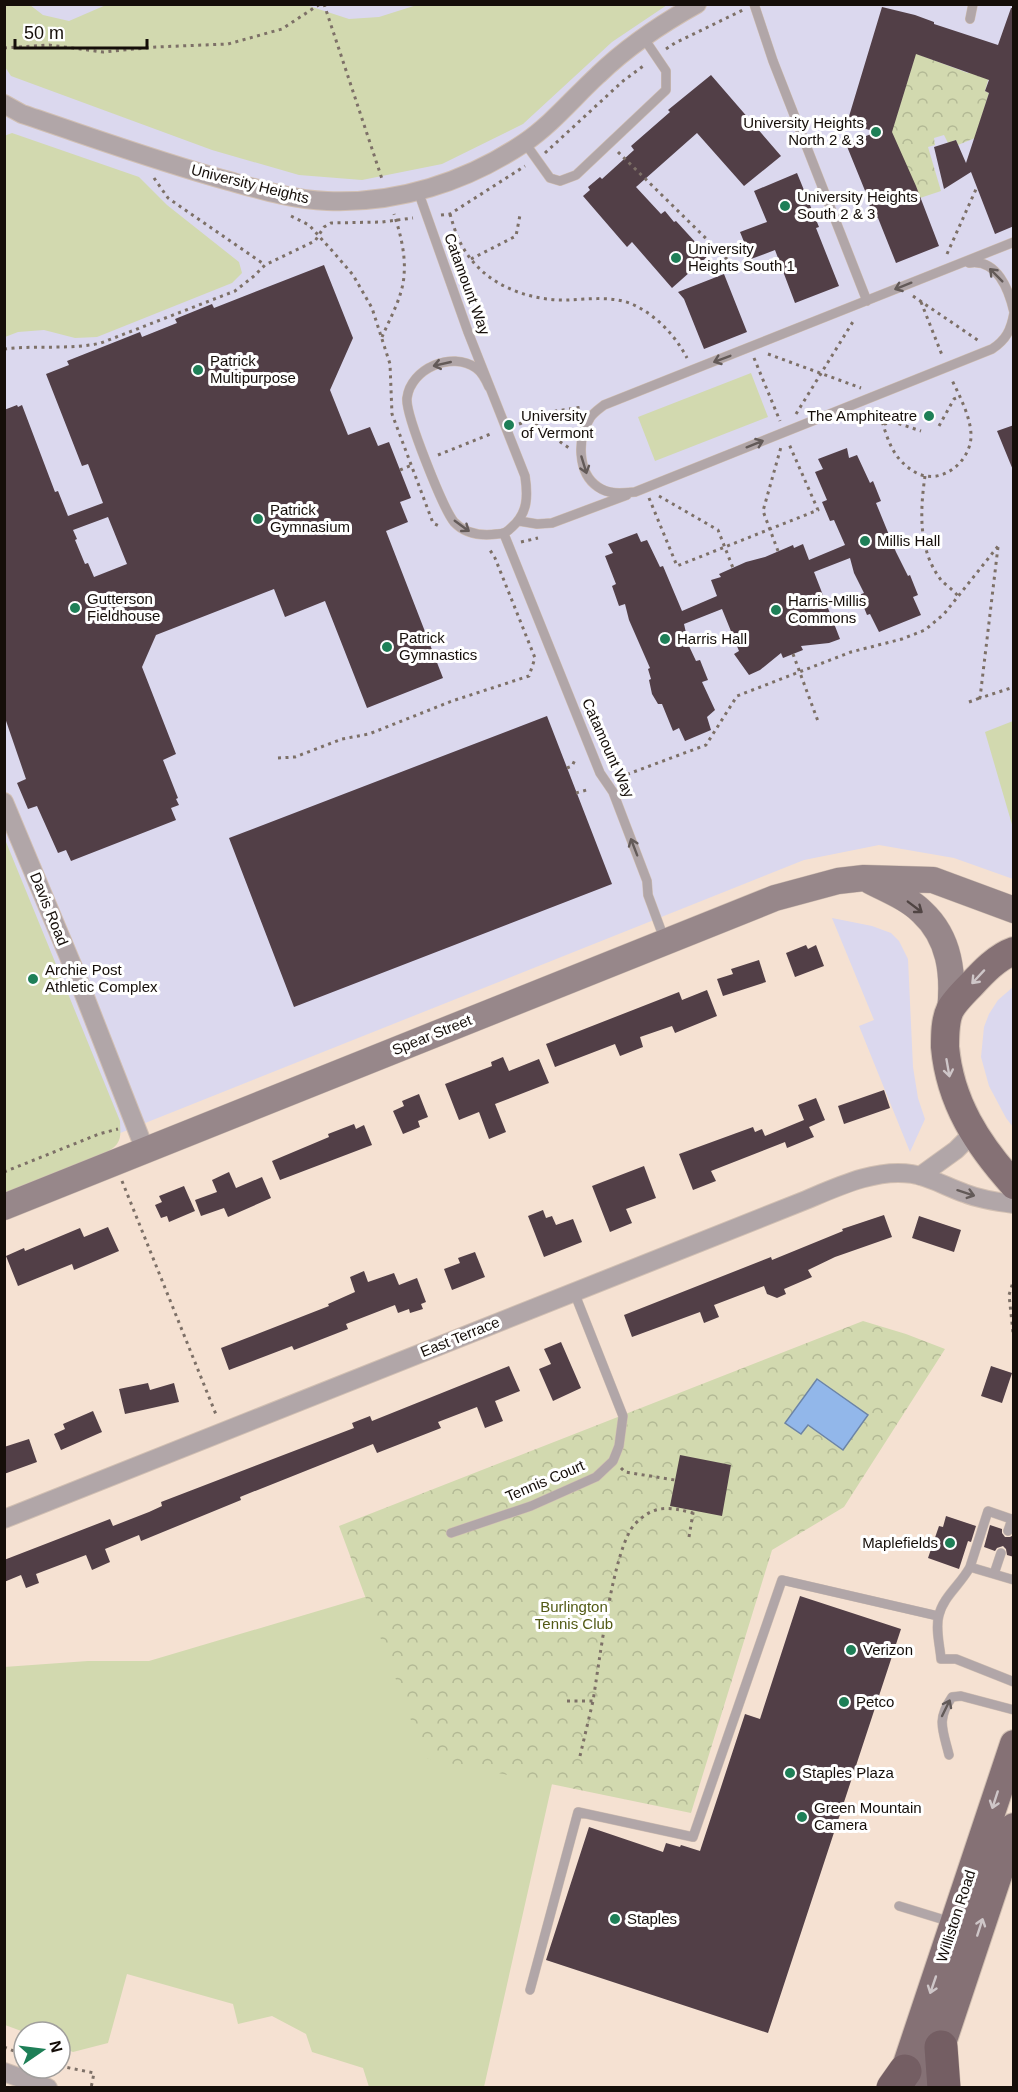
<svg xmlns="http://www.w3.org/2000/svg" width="1018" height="2092" font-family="Helvetica,sans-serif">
	<defs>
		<pattern id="park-crowns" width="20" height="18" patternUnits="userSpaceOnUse" patternTransform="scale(1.5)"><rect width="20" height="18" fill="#d2d9af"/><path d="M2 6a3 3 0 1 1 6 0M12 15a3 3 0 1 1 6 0" fill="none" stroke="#b3b995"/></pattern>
	</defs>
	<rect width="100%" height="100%" fill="#f5e1d2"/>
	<path fill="#dbd8ee" d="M5,5H1013V879L954,858L879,845L804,860L5,1179Z
		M832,918L872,926L891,933L899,941L908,959L913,1067L918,1098L925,1119L910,1152L859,1026L874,1020Z
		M1013,987V1127L1006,1118L989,1086L981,1057L984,1027L989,1014L998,1000Z"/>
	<path fill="#d2d9af" d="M106,5H306L349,19L379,17L420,4L667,5L612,42L523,124L442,164L362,180L299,175L212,150L11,76L5,67V6L30,5L43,15L69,21Z
		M12,133L139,177L167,205L239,262L242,273L232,283L97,337L75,338L44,330L18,332L5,337L4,136Z
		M751,373L768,417L655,461L638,417Z
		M1013,721V828L985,732Z
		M4,837L120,1121C120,1129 122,1137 117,1144C108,1158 25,1185 4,1193Z
		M400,1593L552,1784L484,2087H369L363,2068L312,2052L306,2034L272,2016L238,2024L233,2004L127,1974L108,2043L73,2052L60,2047V2032H24L5,2025L4,1667L88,1661H149L365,1597Z"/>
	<path fill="url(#park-crowns)" d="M904,49L968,73L969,71L989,77L985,91L989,93L975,138L958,145L956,140L948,143L944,135L934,138L935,145L928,147L941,191L920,198L889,127L894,124L911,69Z
		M863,1321L906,1334L945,1349L844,1507L772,1550L691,1813L425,1758L339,1526Z"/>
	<path fill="#92b7ea" stroke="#6c84a6" stroke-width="1.5" d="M817,1379L868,1415L843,1450L808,1425L801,1434L785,1423Z"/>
	<path fill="#523f47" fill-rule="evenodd" d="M882,7L915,15L934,22V24L998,45L1011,8H1014V226L995,234L971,172L944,189L934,147L956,140L966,163L989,93L985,91L989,80L916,54L892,132L916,186L939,246L896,263L878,218L868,215L870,203L846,144L876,132L847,123Z
		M711,75L781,156L744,186L697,133L636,187L661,214L665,211L674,222L676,221L708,256L672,288L632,242L627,247L583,196L590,190L588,187L600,177L602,179L634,150L631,146L670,112L668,110Z
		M797,173L819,227L816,228L839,286L795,303L775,250L751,259L740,232L767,222L754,191Z
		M324,265L353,338L330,390L348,435L370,427L378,446L389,442L411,498L400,502L408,522L386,531L443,678L367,708L325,601L285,617L274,589L156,635L142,667L176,754L163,760L178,798L176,799L179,805L171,808L176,820L71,861L66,850L58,853L37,806L28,809L17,783L26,779L4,715V410L17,405L18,407L22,405L55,492L58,491L68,516L103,503L88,464L82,466L46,374L69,365L67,361L140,332L142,337L177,323L175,319L212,304L214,308ZM108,517L127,564L94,577L88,563L85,564L75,540L77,539L73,530Z
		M724,274L747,332L704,349L684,299L678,292Z
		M1014,425V470H1013L997,431Z
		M847,448L849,458L857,455L870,483L873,481L881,501L876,503L896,552L908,576L910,575L918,595L913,597L921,615L879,632L870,614L867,615L859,595L864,593L854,573L850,558L814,572L840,639L829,643L801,646L803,650L783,658L781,653L760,670L749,675L734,654L739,651L722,609L684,624L689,646L696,661L700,660L708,680L702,682L715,710L707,717L711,730L685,741L679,728L673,731L662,704H658L652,694L649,680L651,679L648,669L650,668L629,620L625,604L619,606L612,586L616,584L605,556L613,553L608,544L637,533L641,542L647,540L660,567L663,566L682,611L717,596L711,580L721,577L719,574L746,562L765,557L793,545L794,548L803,544L809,560L845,545L834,520L830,521L822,502L827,500L815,472L823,469L818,459Z
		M547,716L612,884L294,1007L229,838Z
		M806,945L808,949L816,945L824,966L795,977L786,953Z
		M759,960L766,982L723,996L717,979L733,974L731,969Z
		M707,990L717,1016L675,1033L672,1026L640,1037L643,1047L620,1056L615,1044L555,1067L546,1044L679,992L682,1000Z
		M503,1057L509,1071L539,1059L549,1083L495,1104L506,1132L489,1139L479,1112L459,1120L445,1084L492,1066L491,1062Z
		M884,1090L890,1108L844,1124L838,1106Z
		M419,1094L428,1117L418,1121L420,1127L403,1134L393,1111L404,1106L402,1101Z
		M816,1098L825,1120L809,1127L814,1137L787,1148L785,1142L711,1171L716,1181L693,1190L679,1154L753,1127L755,1132L762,1129L765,1136L804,1120L798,1105Z
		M354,1124L356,1129L364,1125L372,1145L280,1180L272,1161L329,1137L328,1134Z
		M644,1166L656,1198L626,1209L632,1223L610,1232L592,1186Z
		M229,1172L236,1188L262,1177L271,1198L228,1217L224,1208L201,1216L195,1200L217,1192L212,1180Z
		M184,1186L195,1211L169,1222L167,1216L161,1218L155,1205L162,1202L159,1196Z
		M543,1210L546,1218L552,1216L556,1225L573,1219L582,1242L544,1257L528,1216Z
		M884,1215L892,1237L835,1257L808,1270L812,1277L784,1289L786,1294L777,1298L767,1294L764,1286L714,1305L719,1317L704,1323L700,1312L632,1337L624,1315L771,1257L772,1260L843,1231L842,1229Z
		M919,1216L961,1230L954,1252L912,1238Z
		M108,1227L119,1251L74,1270L72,1264L18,1286L6,1256L24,1248L25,1251L80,1228L84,1237Z
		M475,1252L485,1277L452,1290L444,1269L460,1263L458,1258Z
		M364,1271L368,1282L394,1273L399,1285L417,1278L426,1302L421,1304L423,1309L410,1313L409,1309L398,1313L395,1305L346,1324L348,1329L294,1350L292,1346L229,1370L221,1348L329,1306L328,1304L355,1292L350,1277Z
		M561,1342L581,1388L553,1401L539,1369L551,1364L544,1349Z
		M509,1366L520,1391L495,1401L503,1421L485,1428L477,1407L438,1422L441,1428L377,1453L373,1444L240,1497L241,1500L141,1541L139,1535L105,1549L110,1562L92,1570L86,1555L36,1574L39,1583L26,1588L21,1575L4,1582V1560L110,1519L113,1526L149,1512L162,1506L161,1502L354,1428L352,1423L370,1416L372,1421Z
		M991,1366L1012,1373L1002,1403L981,1396Z
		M148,1383L150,1390L174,1383L179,1402L125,1414L119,1389Z
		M93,1411L102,1432L61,1450L54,1434L65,1429L63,1424Z
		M29,1439L37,1462L4,1474V1447Z
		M680,1455L731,1465L722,1516L670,1506Z
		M946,1516L976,1526L971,1542L968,1541L959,1569L928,1558L939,1526L943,1527Z
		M990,1525L1002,1529V1533L1005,1537H1010L1014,1535V1557L1007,1555L1006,1549L1003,1546L997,1548L995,1551L984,1547Z
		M800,1596L901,1629L768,2033L546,1960L589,1827L663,1852L666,1843L680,1847L681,1845L700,1851L745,1714L760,1719Z"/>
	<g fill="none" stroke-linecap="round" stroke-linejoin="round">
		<g stroke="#d1bfb2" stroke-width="10">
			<path id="service" d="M754,4L773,61L867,301
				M970,19L973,4
				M525,143L550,178L560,181L576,175L666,90V71L643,37
				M418,191L468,332L525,476C528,496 528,513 512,527C507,532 504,534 497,534C481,536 465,534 454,522C443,508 405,414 407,398C411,368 452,351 476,368C482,372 486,380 489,387
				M1014,242L604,405C599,409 593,413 590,418C577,438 577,473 598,487C609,495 623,493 635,492L992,349C1006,340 1011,330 1014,313
				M969,263C997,258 1009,290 1014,312
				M519,521L537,524L552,523L627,495
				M504,534L600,773L613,792L647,881L648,895L665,941
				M1014,1520L988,1511L970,1567L1014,1580
				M1008,1531L1012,1519
				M451,1533L531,1506L596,1477L613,1461L619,1446L623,1416L574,1292
				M970,1567C961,1584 943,1597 939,1615C935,1628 940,1646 941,1659H956L1014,1682
				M994,1574L1001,1553
				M949,1755C943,1730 936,1720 952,1697L961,1696L1014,1710
				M899,1906L951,1922
				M530,1990L578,1812L693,1837L782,1580L938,1616"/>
		</g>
		<g stroke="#d1bfb2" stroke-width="20">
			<path id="minor" d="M4,104L22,114C91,137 159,162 229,181C261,190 294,200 327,201C397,204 466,182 524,143C552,124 573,98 598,75C627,47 661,24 697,4
				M4,802L76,974L145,1150
				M920,1176L956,1150L973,1133
				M4,1519L806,1200C837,1187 877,1168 912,1174C930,1177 947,1187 964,1193C979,1199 997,1202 1014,1204
				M4,2072L48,2088"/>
		</g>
		<g stroke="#d1bfb2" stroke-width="27">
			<path id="secondary" d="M870,881C887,890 908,898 922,912C950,938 954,974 950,1011
				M4,1207L775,898L838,881L864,878L933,880L1014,910"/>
		</g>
		<g stroke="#d1bfb2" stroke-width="30">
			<path id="primary" d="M1014,951C997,957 983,972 971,985C964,992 954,1002 950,1010C945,1020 945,1036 945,1047C950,1102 977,1144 1014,1185
				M899,2088L1014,1744
				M927,2088L1014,1827"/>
		</g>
		<g stroke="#d1bfb2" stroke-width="34">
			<path id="motorway" d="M941,2047L944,2088
				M893,2088L905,2071"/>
		</g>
		<path stroke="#7d7067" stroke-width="3" stroke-dasharray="3 4.5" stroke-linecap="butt" d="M324,4L383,182
			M4,48L49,45L103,52L156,47L228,44L282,29L320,4
			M666,49L675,43L743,10
			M618,152L730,262
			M545,153L623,81L646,64
			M154,178L168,198L265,265
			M450,214C453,224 456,235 461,244C482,284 526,301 569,300C589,299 613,296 632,304C656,315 675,335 687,358
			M441,215L450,214L525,166
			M291,216L309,225L335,254L353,275L372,308L390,364L392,414L433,523L441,527
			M947,254L977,187
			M471,259L516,236L520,215
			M913,296L979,341
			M921,302L942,355
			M382,337C390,318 403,296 404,275C406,255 400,232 394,214
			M4,349C37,345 70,350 101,343L235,291L254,276L265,265L315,241L324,227L331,223L382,222L413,218
			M768,354L861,388
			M754,358L780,421
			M878,408C884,426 888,448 902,462C908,468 917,475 926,476C949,480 972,457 971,434C970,415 959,395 951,378
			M796,414L854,320
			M529,420L569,448
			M519,424L556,411L582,407
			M884,424L894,422L921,431
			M939,426L954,399L959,397
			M438,455L493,433
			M400,470L412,465
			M925,476C920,511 918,550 941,580C946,585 953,590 958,596
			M659,496L718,530L733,568
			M649,498L677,566L818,510L789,444
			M521,542L538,538
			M998,547L980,698L1014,687
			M778,551L763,511L781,447
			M793,654L819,724
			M969,702L980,698
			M278,758L295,757L342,739L369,734L452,701L529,676L535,658L495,558L488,547
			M567,768L572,766L575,760
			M620,777L706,745L737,696L851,652L902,639L925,630L944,614L999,545
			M576,793L590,789
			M4,1172L99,1134L118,1129
			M122,1181L217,1417
			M1013,1332L1009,1295L1014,1279
			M621,1468L625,1472L675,1480
			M689,1537L693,1513
			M567,1701H593C599,1665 613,1547 635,1524C654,1504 669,1507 693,1513V1510
			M580,1756L593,1701
			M4,2047L24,2055
			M60,2066L94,2073L91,2088"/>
		<use href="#service" stroke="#b1a6a8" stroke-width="9"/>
		<use href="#minor" stroke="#b1a6a8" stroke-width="18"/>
		<use href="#secondary" stroke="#97878a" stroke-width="26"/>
		<use href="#primary" stroke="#857175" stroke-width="28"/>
		<use href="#motorway" stroke="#745e63" stroke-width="33"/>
	</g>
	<defs><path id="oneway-shaft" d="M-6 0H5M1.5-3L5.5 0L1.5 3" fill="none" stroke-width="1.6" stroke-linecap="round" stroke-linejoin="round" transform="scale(1.5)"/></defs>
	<g stroke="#635a58">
		<use href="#oneway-shaft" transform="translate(996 275) rotate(-135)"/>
		<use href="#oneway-shaft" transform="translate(903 286) rotate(158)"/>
		<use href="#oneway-shaft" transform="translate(722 359) rotate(159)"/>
		<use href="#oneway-shaft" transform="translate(442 364) rotate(167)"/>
		<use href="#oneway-shaft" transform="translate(755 444) rotate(-22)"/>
		<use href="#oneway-shaft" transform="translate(584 465) rotate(73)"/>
		<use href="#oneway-shaft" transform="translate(462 526) rotate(36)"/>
		<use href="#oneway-shaft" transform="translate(634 847) rotate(-111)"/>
		<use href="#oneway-shaft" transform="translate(966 1193) rotate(18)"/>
		<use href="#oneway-shaft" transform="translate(946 1708) rotate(-64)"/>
	</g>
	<use stroke="#504443" href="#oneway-shaft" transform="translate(915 907) rotate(37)"/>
	<g stroke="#cec6c8">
		<use href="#oneway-shaft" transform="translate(978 977) rotate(133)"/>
		<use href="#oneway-shaft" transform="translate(948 1068) rotate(80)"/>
		<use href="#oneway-shaft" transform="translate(995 1800) rotate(108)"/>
		<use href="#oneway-shaft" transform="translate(980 1927) rotate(-72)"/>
		<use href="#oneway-shaft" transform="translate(933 1985) rotate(109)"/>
	</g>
	<g fill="#1e7f57" stroke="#fff" stroke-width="2">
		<circle cx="876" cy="132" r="6"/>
		<circle cx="785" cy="206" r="6"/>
		<circle cx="676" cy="258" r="6"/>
		<circle cx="198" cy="370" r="6"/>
		<circle cx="929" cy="416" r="6"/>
		<circle cx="509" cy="425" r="6"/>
		<circle cx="258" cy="519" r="6"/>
		<circle cx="865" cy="541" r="6"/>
		<circle cx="75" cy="608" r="6"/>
		<circle cx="776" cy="610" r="6"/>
		<circle cx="665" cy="639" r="6"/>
		<circle cx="387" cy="647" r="6"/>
		<circle cx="33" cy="979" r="6"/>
		<circle cx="950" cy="1543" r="6"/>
		<circle cx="851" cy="1650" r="6"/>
		<circle cx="844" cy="1702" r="6"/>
		<circle cx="790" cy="1773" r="6"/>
		<circle cx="802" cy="1817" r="6"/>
		<circle cx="615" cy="1919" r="6"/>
	</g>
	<g text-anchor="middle" stroke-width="6" stroke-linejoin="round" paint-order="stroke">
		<g font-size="15" fill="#150e09" stroke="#fff" text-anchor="start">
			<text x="864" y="128" text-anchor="end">University Heights<tspan x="864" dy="17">North 2 &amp; 3</tspan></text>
			<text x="797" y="202">University Heights<tspan x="797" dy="17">South 2 &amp; 3</tspan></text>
			<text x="688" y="254">University<tspan x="688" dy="17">Heights South 1</tspan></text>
			<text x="210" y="366">Patrick<tspan x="210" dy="17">Multipurpose</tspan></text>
			<text x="521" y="421">University<tspan x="521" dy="17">of Vermont</tspan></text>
			<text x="917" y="421" text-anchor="end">The Amphiteatre</text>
			<text x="270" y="515">Patrick<tspan x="270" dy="17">Gymnasium</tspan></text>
			<text x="877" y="546">Millis Hall</text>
			<text x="87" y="604">Gutterson<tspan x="87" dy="17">Fieldhouse</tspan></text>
			<text x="788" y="606">Harris-Millis<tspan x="788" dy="17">Commons</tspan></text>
			<text x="399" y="643">Patrick<tspan x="399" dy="17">Gymnastics</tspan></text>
			<text x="677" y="644">Harris Hall</text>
			<text x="45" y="975">Archie Post<tspan x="45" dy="17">Athletic Complex</tspan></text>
			<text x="938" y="1548" text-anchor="end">Maplefields</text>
			<text x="863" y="1655">Verizon</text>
			<text x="856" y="1707">Petco</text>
			<text x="802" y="1778">Staples Plaza</text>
			<text x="814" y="1813">Green Mountain<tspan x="814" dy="17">Camera</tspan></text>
			<text x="627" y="1924">Staples</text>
		</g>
		<g font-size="15" fill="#150e09" stroke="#fff">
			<text transform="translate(250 184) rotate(14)" y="5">University Heights</text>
			<text transform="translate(467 284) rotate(70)" y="5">Catamount Way</text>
			<text transform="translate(608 748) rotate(66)" y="5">Catamount Way</text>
			<text transform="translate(49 909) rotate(68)" y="5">Davis Road</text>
			<text transform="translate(432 1035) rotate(-22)" y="5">Spear Street</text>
			<text transform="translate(460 1337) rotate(-22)" y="5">East Terrace</text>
			<text transform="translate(545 1481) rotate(-23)" y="5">Tennis Court</text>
			<text transform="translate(956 1916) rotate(-72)" y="5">Williston Road</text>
		</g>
		<g font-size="15" fill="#525a15" stroke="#fff">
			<text x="574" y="1612">Burlington<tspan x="574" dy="17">Tennis Club</tspan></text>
		</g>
	</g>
	<rect width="1018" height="2092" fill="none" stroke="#150e09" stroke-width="12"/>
	<g transform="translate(42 2050) rotate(76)"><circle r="28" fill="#ffffff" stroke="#a19f9d" stroke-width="1.5"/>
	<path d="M0-4.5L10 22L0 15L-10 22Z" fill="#1e7f57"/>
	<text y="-9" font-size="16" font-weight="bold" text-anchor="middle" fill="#150e09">N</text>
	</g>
	<path d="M15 39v9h132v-9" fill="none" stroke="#150e09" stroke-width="3"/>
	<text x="24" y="39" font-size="18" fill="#150e09" stroke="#ffffff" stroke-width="4.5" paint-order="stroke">50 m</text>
</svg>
